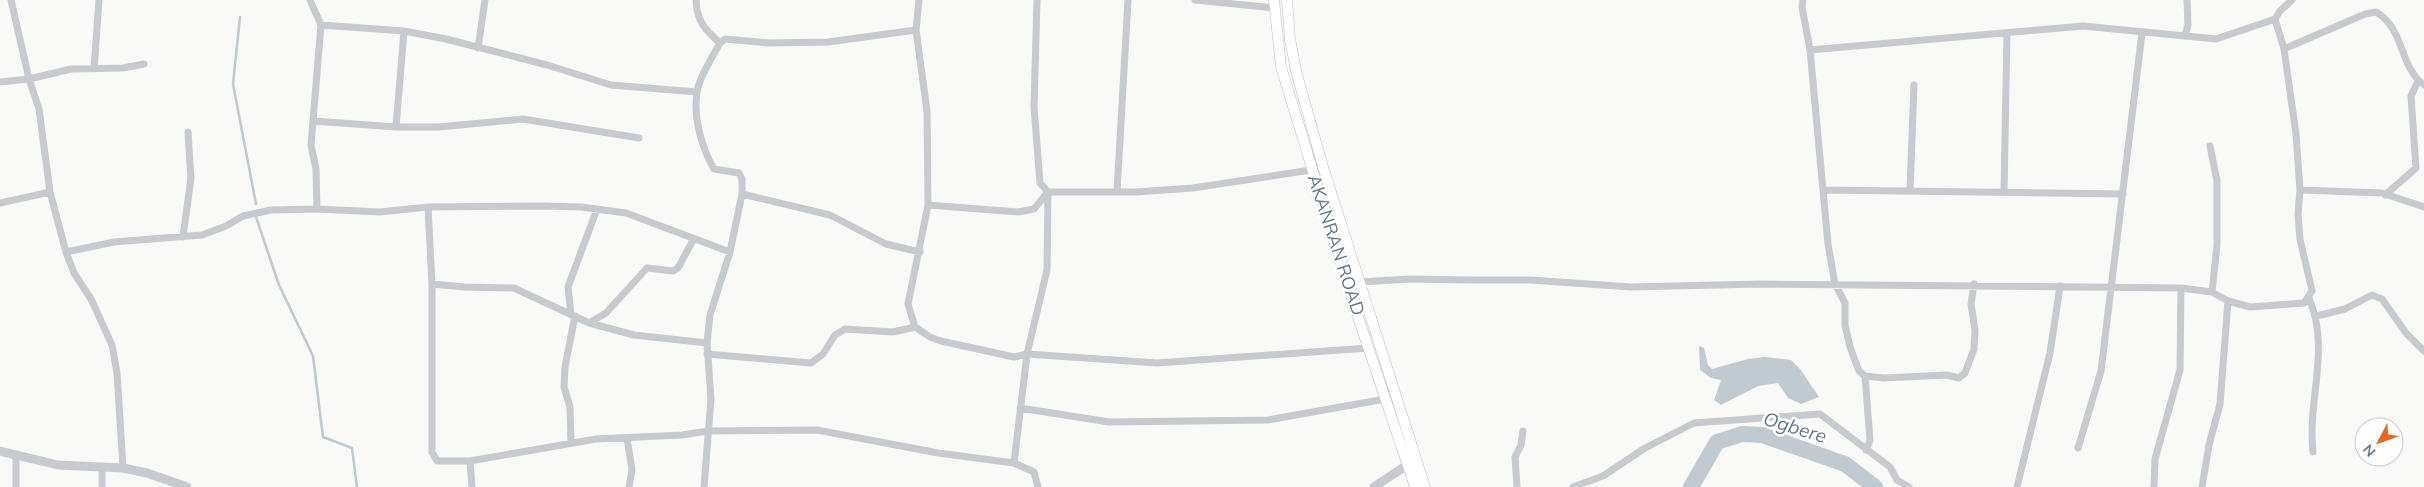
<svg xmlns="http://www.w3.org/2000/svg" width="2424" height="487" font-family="Mulish,sans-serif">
	<rect width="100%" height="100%" fill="#f9f9f7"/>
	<path fill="#c1cad0" d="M1699,346L1704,348L1708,365L1712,369L1748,359L1765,357L1791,360L1800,369L1819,397L1801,404L1788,398L1778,383L1758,386L1721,405L1714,400L1721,380L1711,378L1700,370Z"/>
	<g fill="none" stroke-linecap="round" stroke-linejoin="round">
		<path stroke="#c1cad0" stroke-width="2.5" d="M240,17L233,84L256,204
			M256,217L279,285L313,356L323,437L352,448L357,487"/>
		<path stroke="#c1cad0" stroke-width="16" d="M1691,487L1717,442L1742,434L1762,435L1845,464L1875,487"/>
		<g stroke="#b9bec3" stroke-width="11">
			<path id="secondary" d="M1274,0L1281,67L1353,302L1415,487
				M1287,0L1290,39L1296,71L1323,167L1425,487"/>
		</g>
		<path stroke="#c7cace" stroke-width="7" d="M11,0L29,79L39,109L50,192L66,252L74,273L91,299L112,345L117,373L123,468
			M310,0L321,25L311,145L316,169L317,209
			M696,0C697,21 704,29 720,43
			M919,0L916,30L927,111L928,205L908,304L915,327L930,337L941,341L1014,357L1027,354L1157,363L1369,348
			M1037,0L1034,107L1040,183L1048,192L1047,270L1027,354L1014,463L1034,472L1038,487
			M1195,0L1274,8
			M1803,0L1802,7L1810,50L1828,244L1835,284L1845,303V325L1850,347L1859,371L1865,376L1884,378L1946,375L1959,378L1965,373L1974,349L1975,330L1971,304L1974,284
			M321,25L404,31L446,39L547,65L611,85L697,92
			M2185,36L2188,25L2187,0
			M478,48L485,0
			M2284,49L2365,14L2376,12C2405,29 2399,67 2424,85
			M1810,50L2083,26L2216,39L2275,19L2280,11L2292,0
			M94,69L99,0
			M0,82L29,79L71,69L123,68L144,64
			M313,121L396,127H439L523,119L639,138
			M396,127L404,31
			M2210,146L2217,181V245L2212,292
			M1824,190L2123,194
			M1910,190L1914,85
			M2300,190L2382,193L2424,207
			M1117,192L1128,0
			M2004,192L2007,33
			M742,194L830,215L886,244L920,252
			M2385,195L2416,168L2411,96L2418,81
			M0,203L50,192
			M928,205L1018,212L1034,209L1048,192H1136L1193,188L1311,170
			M428,207L432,284V452L437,461H470L596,439L682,435L708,431L817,430L938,453L1014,463
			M183,237L191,178L188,132
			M66,252L114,242L202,235L226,226L243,216L271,210L317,209L380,212L428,207L545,206L581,207L626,213L730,252
			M1360,282L1409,279L1469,280H1530L1631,287L1760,284L2181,288L2212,292L2228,301L2250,307L2304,303L2312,291L2300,239L2298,214L2300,190L2296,134L2284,49L2275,19
			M432,284L464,287L514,288L589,323L634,335L707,343
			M2309,298C2331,350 2307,399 2313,452
			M571,315L568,287L597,209
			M2317,316L2345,309L2372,295L2382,299L2406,333L2424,351
			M589,323L606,313L647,268L673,271L678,268L693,240
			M707,354L811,363L823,354L835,335L845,329L893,332L915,327
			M1865,376L1870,440L1866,450
			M1020,408L1109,422L1268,420L1385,399
			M627,438L632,470L629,487
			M571,443L570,407L564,387L565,367L575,316
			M2078,448L2101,371L2142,33
			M470,461L472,487
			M102,468V487
			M16,487V456
			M704,487L711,399L707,343L710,315L730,252L742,194V179L739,173L714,169C702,148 693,118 697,93C698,79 713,56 720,43L725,39L769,43L828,42L916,30
			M1517,487L1515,457L1521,445L1523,431
			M1573,487L1603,476L1645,448L1694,423L1820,414L1890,467L1897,480L1909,487
			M2017,487L2050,353L2060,286
			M2154,487L2155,459L2180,370L2181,288
			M2202,487L2209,445L2220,404L2228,301"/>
		<path stroke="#c7cace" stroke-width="9" d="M0,451L58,465L123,468L147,473L187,487
			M1374,487L1407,465"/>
		<use href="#secondary" stroke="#fff" stroke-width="10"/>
	</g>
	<g text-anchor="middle" stroke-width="5" stroke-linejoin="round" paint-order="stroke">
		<g font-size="18" fill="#677789" stroke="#fff">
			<text transform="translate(1336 245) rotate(72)" y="6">AKANRAN ROAD</text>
		</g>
		<g font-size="19" font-style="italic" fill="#637884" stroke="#fff">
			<text transform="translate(1795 427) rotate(17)" y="7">Ogbere</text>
		</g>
	</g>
	<g transform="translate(2379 442) rotate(229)"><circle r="24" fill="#ffffff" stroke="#c2c9d0"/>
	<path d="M0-4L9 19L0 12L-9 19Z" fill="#eb6524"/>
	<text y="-8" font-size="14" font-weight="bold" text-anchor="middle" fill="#677789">N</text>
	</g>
</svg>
